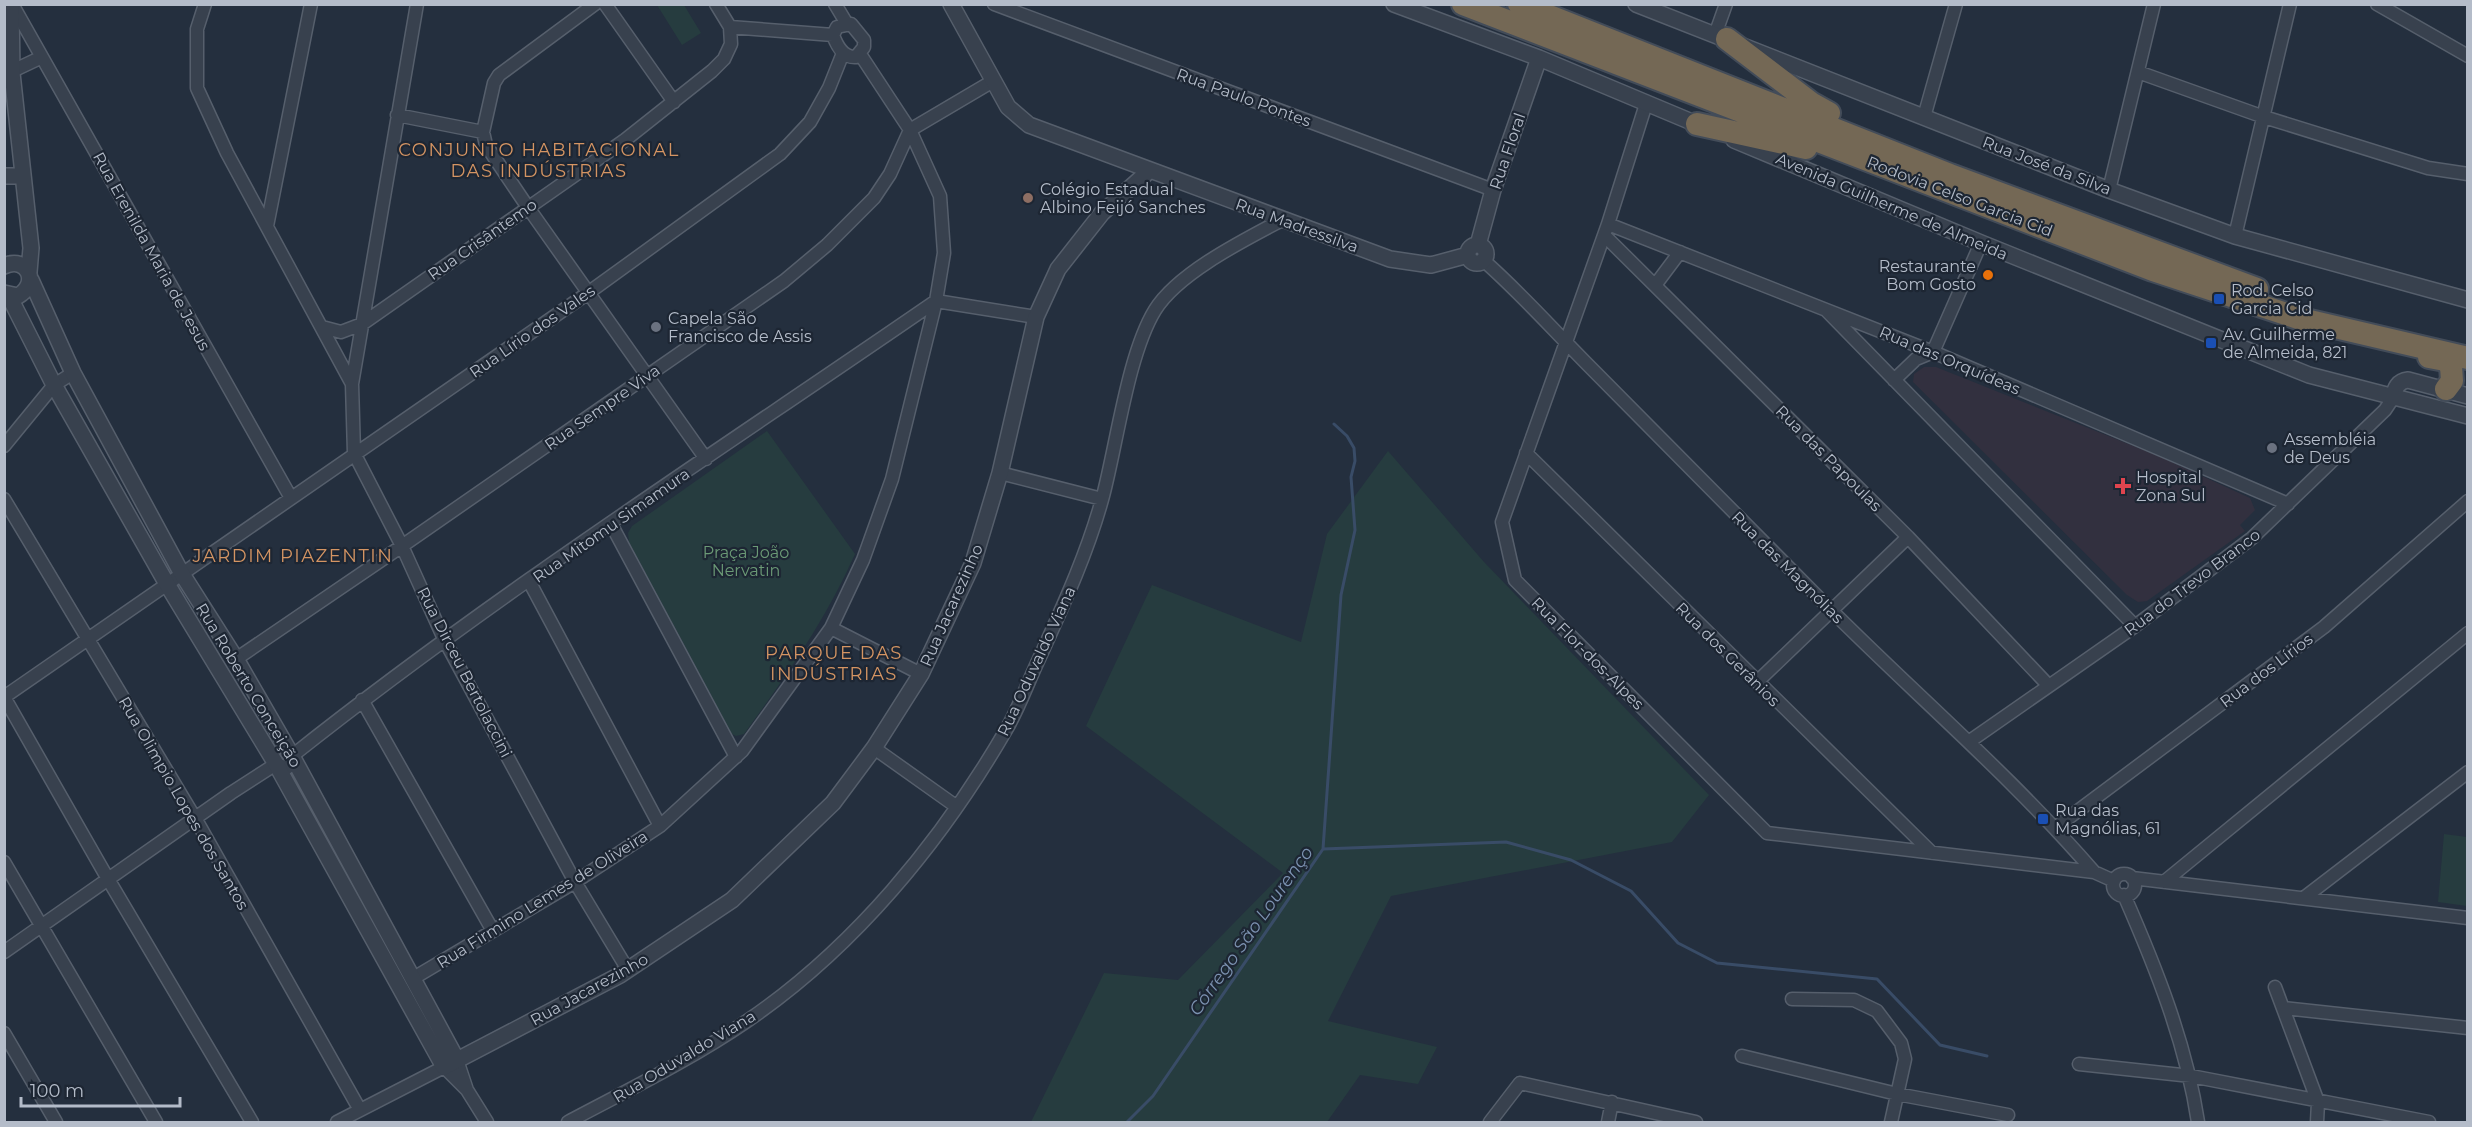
<svg xmlns="http://www.w3.org/2000/svg" width="2472" height="1127" font-family="Montserrat,sans-serif">
	<rect width="100%" height="100%" fill="#242f3e"/>
	<path fill="#32303f" d="M1924,367H1936L2156,455L2250,498L2255,510L2240,525L2245,531L2147,601L2138,602L2127,595L1913,382L1914,374Z"/>
	<path fill="#263c3f" d="M657,5H684L701,33L682,45Z
		M767,431L855,554C826,620 786,676 744,734L736,736L732,734L629,542L628,533L632,526Z
		M1388,451L1484,562L1709,795L1672,842L1391,896L1328,1021L1437,1047L1418,1084L1360,1075L1327,1122H1031L1104,973L1178,980L1283,873L1086,726L1152,585L1301,642L1327,534Z
		M2444,834L2467,837V906L2438,902Z"/>
	<g fill="none" stroke-linecap="round" stroke-linejoin="round">
		<path stroke="#394c67" stroke-width="3" d="M1323,849L1341,595L1355,530L1351,477L1355,461L1354,448L1347,436L1334,424
			M1127,1122L1153,1096L1323,849L1506,842L1571,860L1631,891L1678,943L1717,963L1877,979L1940,1045L1987,1056"/>
		<g stroke="#565f6c" stroke-width="15">
			<path id="minor" d="M12,4L291,498
				M205,4L197,29V88L227,153L352,384
				M417,4L352,384L354,453L402,546L445,641L575,882L628,970
				M605,4L674,102
				M716,4L730,27
				M835,4L847,24
				M994,4L1493,190
				M2377,4L2468,56
				M851,24L864,40V47L856,57C843,58 837,46 833,35L837,27Z
				M1715,35L1726,4
				M2138,72L2264,117L2428,168L2468,174
				M4,75L42,57
				M1646,104L1608,224L1502,522L1515,580L1767,833L2094,872L2114,881
				M397,115L483,132L486,145L527,206L706,459
				M1924,117L1956,4
				M483,132L494,83L499,75L595,4
				M2109,190L2154,4
				M1608,224L1933,352L2288,504
				M267,226L311,4
				M1604,235L1908,537L2049,686
				M2235,236L2290,4
				M1483,260C1522,294 1555,332 1592,369C1665,443 1738,517 1812,591C1905,686 2007,771 2094,872
				M1656,284L1680,252
				M1827,311L2135,626
				M322,327L341,332L362,324L625,140L712,71L724,59L731,44L730,27L833,35
				M1894,380L1916,359L1933,352L1981,243
				M4,446L54,385L73,373
				M1526,453L1932,853
				M1000,473L1102,499
				M4,499L195,818L360,1110
				M611,524L736,757
				M529,581L660,826
				M831,628L921,674
				M236,659L402,546L784,281L827,245L874,198L890,174L910,130L993,81
				M1757,682L1908,537
				M4,697L588,293L780,154L810,122L829,88L843,53
				M4,697L108,879L252,1122
				M362,700L493,931
				M1970,741L2135,626L2252,538L2385,410L2393,398
				M874,748L957,807
				M276,764L287,768L291,765L292,756C497,593 720,450 936,301L1036,317
				M2055,828L2324,627L2468,501
				M4,862L156,1122
				M2113 885a11 11 0 1 1 22 0a11 11 0 1 1-22 0Z
				M2132,878L2468,918
				M2164,882L2468,633
				M2124,895C2156,968 2186,1043 2198,1122
				M2305,897L2468,772
				M4,952L231,793L276,764
				M412,979L575,882L660,826L742,751L831,628L863,560L892,479L936,301L944,253L940,196L910,130L860,54
				M2275,987L2318,1102L2317,1122
				M1792,999L1854,1000L1877,1011L1901,1043L1905,1059L1891,1122
				M2284,1008L2468,1028
				M4,1033L56,1122
				M1742,1056L1897,1094L2008,1115
				M457,1060L467,1090L487,1122
				M2079,1064L2191,1076L2429,1122
				M337,1122L444,1067L467,1090
				M568,1122C628,1090 690,1060 747,1021C854,948 941,842 1006,730C1019,708 1028,682 1039,659C1063,606 1088,552 1103,496C1117,443 1128,354 1155,310C1178,273 1244,240 1282,220
				M1490,1122L1520,1083L1696,1122
				M1608,1122L1612,1102"/>
		</g>
		<g stroke="#565f6c" stroke-width="18">
			<path id="tertiary" d="M11,4L12,73L31,248L29,272
				M951,4L1008,107L1029,125L1390,259L1431,265L1468,255
				M1394,4L1539,58L1706,128
				M1636,4L2109,190L2235,236L2468,300
				M1734,140L1981,243L2309,375L2468,416
				M4,176H23
				M1478,245L1493,190L1539,58
				M1468 254a9 9 0 1 1 18 0a9 9 0 1 1-18 0Z
				M4,266C28,255 40,284 18,296L4,293
				M31,280L73,373L182,574L236,659L292,756L457,1060
				M9,296L54,385L167,584L276,764L444,1067L620,975L732,900L833,803L874,748L921,674L973,563L1000,473L1036,317L1058,269L1102,213L1149,171
				M2393,398C2395,388 2398,381 2408,380L2468,396"/>
		</g>
		<g stroke="#434c59" stroke-width="26">
			<path id="motorway" d="M1463,4L2153,270L2301,319L2468,358
				M1519,4L1950,175L2257,289
				M1727,39L1811,103L1829,113
				M1697,124L1806,148
				M2429,357L2445,360L2451,366L2452,381L2446,389"/>
		</g>
		<use href="#minor" stroke="#38414e" stroke-width="12"/>
		<use href="#tertiary" stroke="#38414e" stroke-width="15"/>
		<use href="#motorway" stroke="#746855" stroke-width="22"/>
	</g>
	<circle fill="#8d6e63" stroke="#1d2633" stroke-width="2" cx="1028" cy="198" r="6"/>
	<circle fill="#e8710a" stroke="#1d2633" stroke-width="2" cx="1988" cy="275" r="6"/>
	<g fill="#1a4fb4" stroke="#1d2633" stroke-width="2">
		<rect x="2213" y="293" width="12" height="12" rx="3"/>
		<rect x="2205" y="337" width="12" height="12" rx="3"/>
		<rect x="2037" y="813" width="12" height="12" rx="3"/>
	</g>
	<g fill="#6b7280" stroke="#1d2633" stroke-width="2">
		<circle cx="656" cy="327" r="6"/>
		<circle cx="2272" cy="448" r="6"/>
	</g>
	<path fill="#e0444e" stroke="#1d2633" stroke-width="2" d="M2120 477h6v6h6v6h-6v6h-6v-6h-6v-6h6z"/>
	<g text-anchor="middle" stroke-width="4.5" stroke-linejoin="round" paint-order="stroke">
		<g font-size="16" fill="#b4bcc9" stroke="#1d2633">
			<text transform="translate(1244 97) rotate(20)" y="6">Rua Paulo Pontes</text>
			<text transform="translate(1507 151) rotate(-71)" y="6">Rua Floral</text>
			<text transform="translate(2047 165) rotate(21)" y="6">Rua José da Silva</text>
			<text transform="translate(1960 196) rotate(21)" y="6">Rodovia Celso Garcia Cid</text>
			<text transform="translate(1892 206) rotate(23)" y="6">Avenida Guilherme de Almeida</text>
			<text transform="translate(1297 225) rotate(20)" y="6">Rua Madressilva</text>
			<text transform="translate(482 239) rotate(-35)" y="6">Rua Crisântemo</text>
			<text transform="translate(152 251) rotate(61)" y="6">Rua Erenilda Maria de Jesus</text>
			<text transform="translate(532 331) rotate(-35)" y="6">Rua Lírio dos Vales</text>
			<text transform="translate(1950 360) rotate(23)" y="6">Rua das Orquídeas</text>
			<text transform="translate(602 407) rotate(-35)" y="6">Rua Sempre Viva</text>
			<text transform="translate(1829 458) rotate(45)" y="6">Rua das Papoulas</text>
			<text transform="translate(611 525) rotate(-35)" y="6">Rua Mitomu Simamura</text>
			<text transform="translate(1788 567) rotate(45)" y="6">Rua das Magnólias</text>
			<text transform="translate(2192 582) rotate(-37)" y="6">Rua do Trevo Branco</text>
			<text transform="translate(951 605) rotate(-66)" y="6">Rua Jacarezinho</text>
			<text transform="translate(1588 653) rotate(45)" y="6">Rua Flor-dos-Alpes</text>
			<text transform="translate(1728 654) rotate(45)" y="6">Rua dos Gerânios</text>
			<text transform="translate(1036 661) rotate(-65)" y="6">Rua Oduvaldo Viana</text>
			<text transform="translate(2266 670) rotate(-37)" y="6">Rua dos Lírios</text>
			<text transform="translate(465 672) rotate(63)" y="6">Rua Dirceu Bertolaccini</text>
			<text transform="translate(249 685) rotate(59)" y="6">Rua Roberto Conceição</text>
			<text transform="translate(184 803) rotate(60)" y="6">Rua Olimpio Lopes dos Santos</text>
			<text transform="translate(542 899) rotate(-32)" y="6">Rua Firmino Lemes de Oliveira</text>
			<text transform="translate(589 989) rotate(-29)" y="6">Rua Jacarezinho</text>
			<text transform="translate(684 1056) rotate(-31)" y="6">Rua Oduvaldo Viana</text>
		</g>
		<g font-size="16" fill="#b4bcc9" stroke="#1d2633" text-anchor="start">
			<text x="1040" y="195">Colégio Estadual<tspan x="1040" dy="18">Albino Feijó Sanches</tspan></text>
			<text x="1976" y="272" text-anchor="end">Restaurante<tspan x="1976" dy="18">Bom Gosto</tspan></text>
			<text x="2231" y="296">Rod. Celso<tspan x="2231" dy="18">Garcia Cid</tspan></text>
			<text x="668" y="324">Capela São<tspan x="668" dy="18">Francisco de Assis</tspan></text>
			<text x="2223" y="340">Av. Guilherme<tspan x="2223" dy="18">de Almeida, 821</tspan></text>
			<text x="2284" y="445">Assembléia<tspan x="2284" dy="18">de Deus</tspan></text>
			<text x="2136" y="483">Hospital<tspan x="2136" dy="18">Zona Sul</tspan></text>
			<text x="2055" y="816">Rua das<tspan x="2055" dy="18">Magnólias, 61</tspan></text>
		</g>
		<g font-size="16" fill="#6b9a76" stroke="#1d2633">
			<text x="746" y="558">Praça João<tspan x="746" dy="18">Nervatin</tspan></text>
		</g>
		<g font-size="18" letter-spacing="1.5" fill="#d59563" stroke="#1d2633">
			<text x="539" y="156">CONJUNTO HABITACIONAL<tspan x="539" dy="21">DAS INDÚSTRIAS</tspan></text>
			<text x="293" y="562">JARDIM PIAZENTIN</text>
			<text x="834" y="659">PARQUE DAS<tspan x="834" dy="21">INDÚSTRIAS</tspan></text>
		</g>
		<g font-size="18" font-style="italic" fill="#7c92b1" stroke="#1d2633">
			<text transform="translate(1251 931) rotate(-55)" y="6">Córrego São Lourenço</text>
		</g>
	</g>
	<rect width="2472" height="1127" fill="none" stroke="#b4bcc9" stroke-width="12"/>
	<path d="M21 1097v9h159v-9" fill="none" stroke="#b4bcc9" stroke-width="3"/>
	<text x="30" y="1097" font-size="18" fill="#b4bcc9" stroke="#1d2633" stroke-width="4.5" paint-order="stroke">100 m</text>
</svg>
